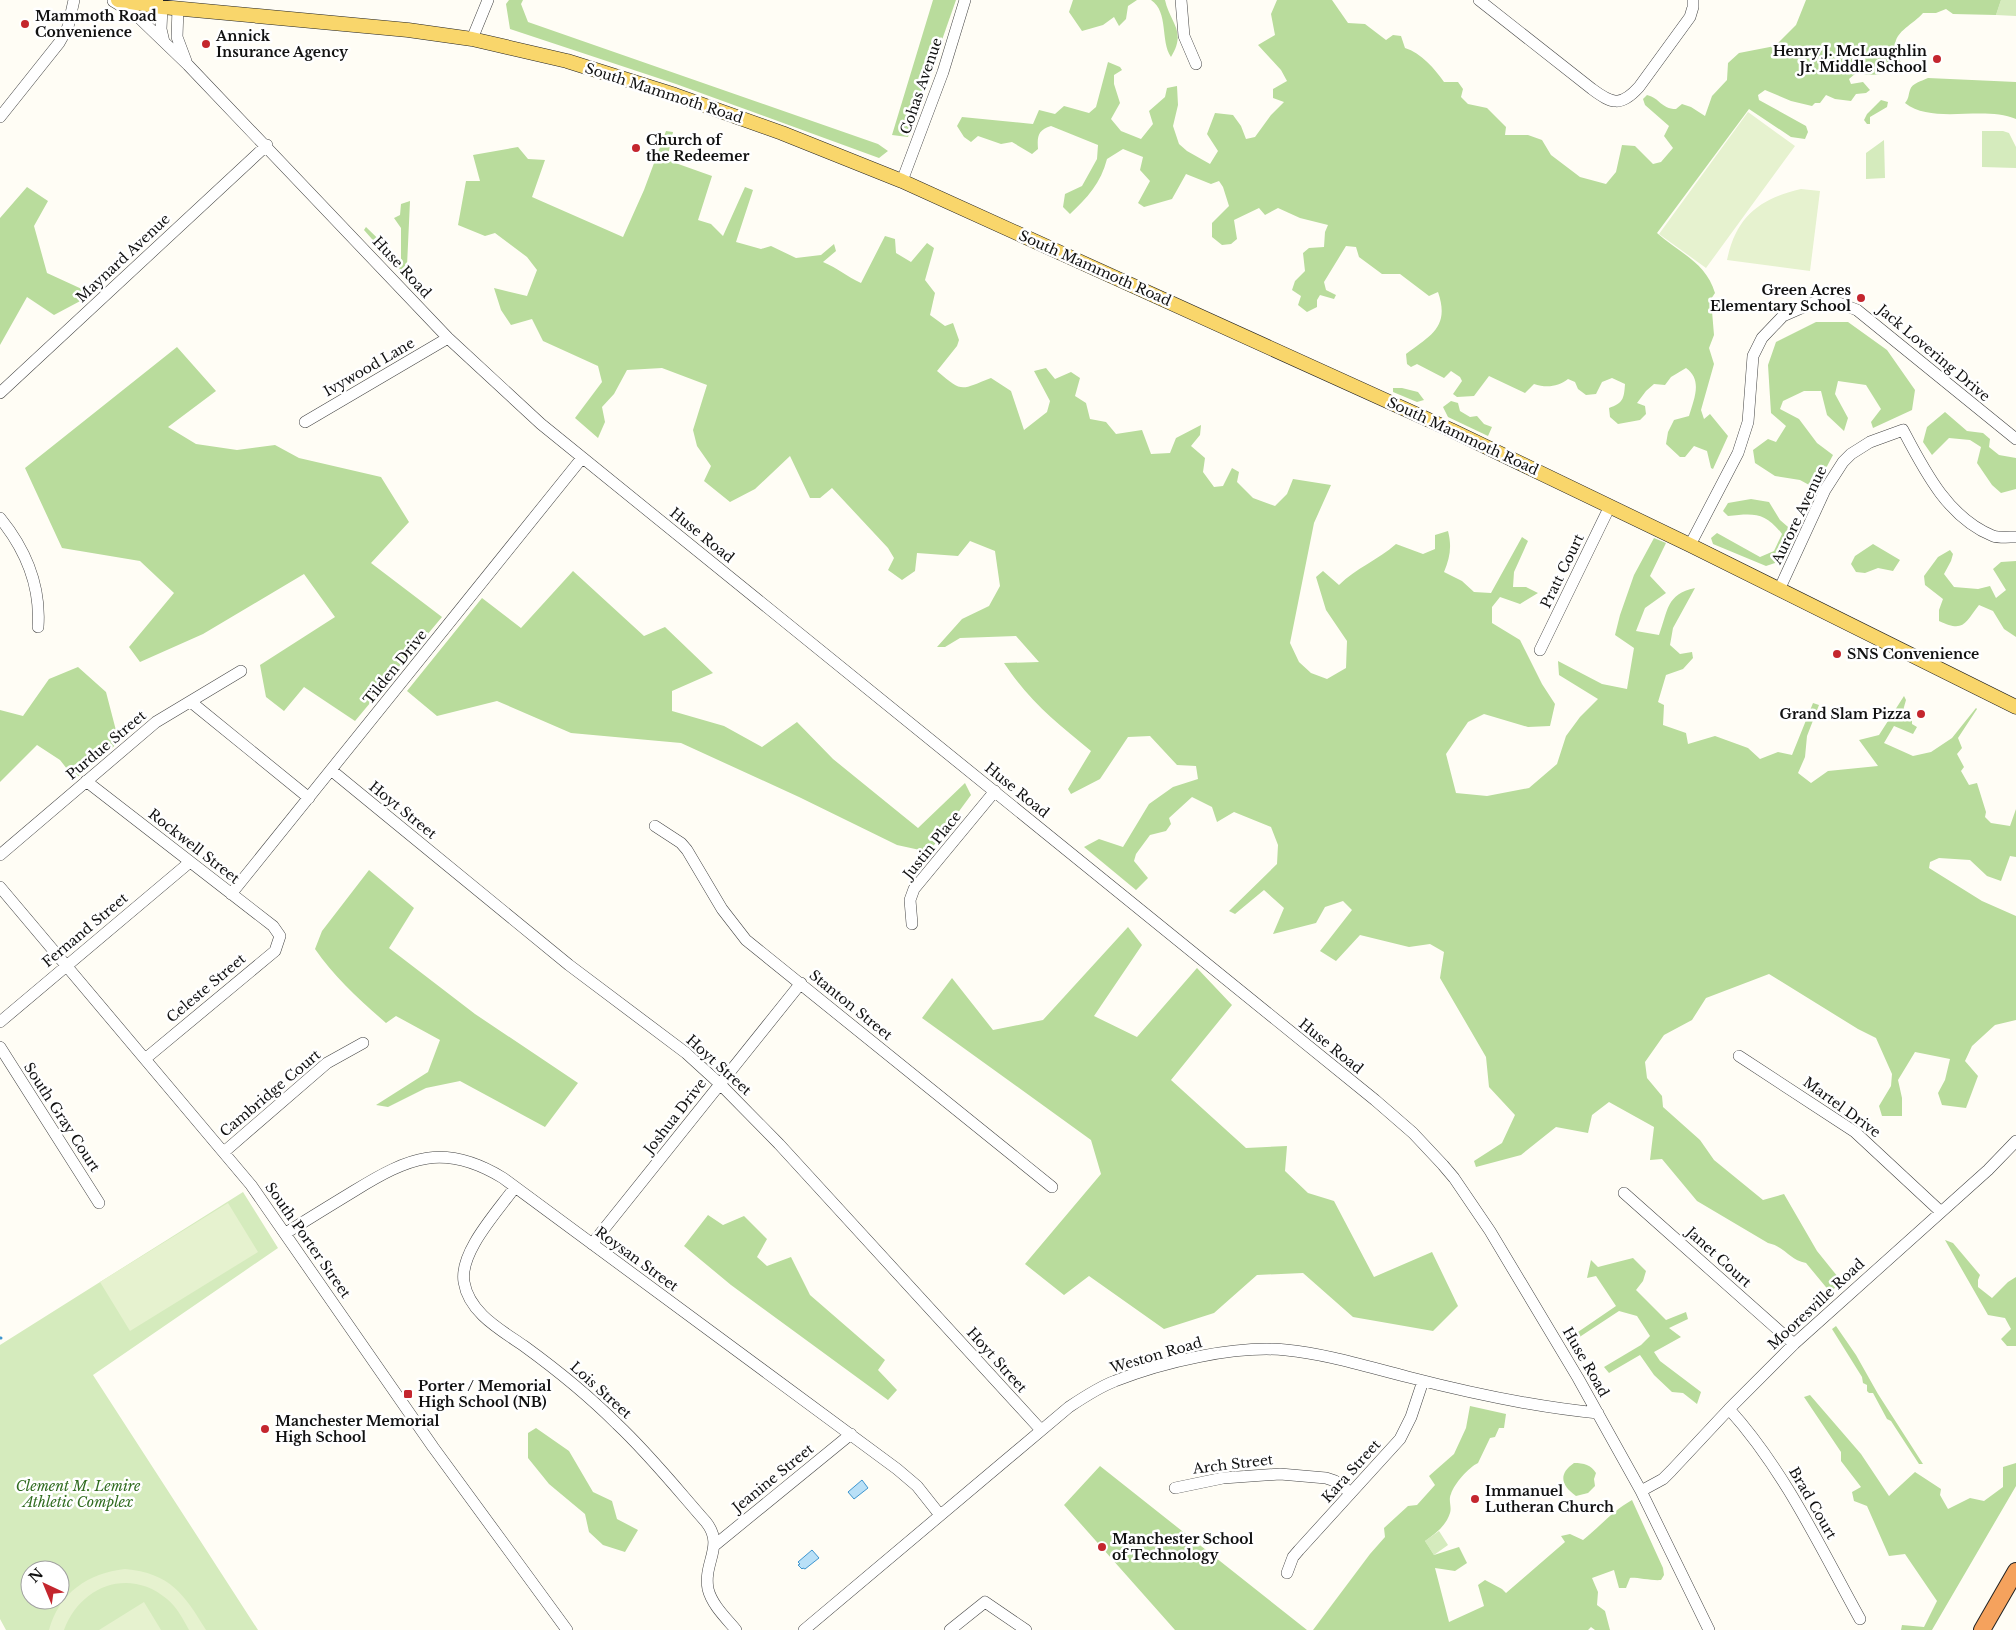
<svg xmlns="http://www.w3.org/2000/svg" width="2016" height="1630" font-family="'Libre Baskerville',serif">
	<rect width="100%" height="100%" fill="#fffdf5"/>
	<path fill="#d5ebbd" fill-rule="evenodd" d="M2001,0H2016V16L1996,15Z
		M1982,131H2003L2009,133L2016,147V168L1982,167Z
		M1884,140L1885,178L1866,179V153Z
		M243,1192L278,1248L93,1375L258,1630H6L0,1619V1345ZM30,1570H60V1600H30Z
		M1439,1531L1448,1545L1434,1555L1425,1541Z"/>
	<path fill="#b9dc9c" d="M509,0H523L521,4L528,22L878,144L888,151L879,158L676,84L510,29L506,4Z
		M933,0H956L908,137L892,135Z
		M1073,0H1137L1128,6L1126,19L1119,26L1114,17L1103,25L1082,31L1069,12Z
		M1151,0H1165C1170,23 1187,31 1171,57C1160,41 1169,12 1151,0Z
		M1277,0H1332L1348,23L1365,24L1386,40L1393,35L1401,36L1405,48C1421,53 1435,69 1444,82H1458L1463,89L1461,97L1468,104L1487,108L1506,127L1505,135H1528L1542,140L1551,155L1580,177L1606,184L1616,172L1622,145L1635,146L1653,164L1661,162L1673,148L1664,136L1669,126L1645,105L1643,99L1647,95C1660,98 1661,109 1676,109L1682,104L1691,107L1705,116L1712,96L1727,80L1728,63L1739,53L1775,46L1796,25L1806,0H2001L1996,15L1953,14L1946,9L1936,13H1923C1914,24 1895,31 1895,46C1895,52 1900,60 1902,65C1884,76 1876,76 1856,73L1849,79L1851,84L1863,82L1870,90L1866,93L1856,94L1851,101L1835,99L1826,95L1820,103H1815L1812,106L1791,101L1765,90L1758,95L1759,100L1806,126L1808,132L1805,139L1791,137L1749,109L1657,233C1679,253 1706,262 1715,293L1711,299L1714,335L1709,348L1714,364L1701,410L1704,419L1710,414L1728,436L1713,469L1711,468L1707,451L1694,446L1685,457H1680L1666,444L1668,432L1674,420L1689,416C1694,399 1703,380 1686,368L1671,377L1665,385L1654,384L1646,391L1637,403L1645,406L1646,414L1640,420L1618,424L1610,417L1609,408C1623,403 1624,399 1625,384L1612,378L1602,382L1596,394L1586,395L1578,389L1575,382L1568,379C1558,387 1546,388 1534,384L1525,393L1489,376L1474,396L1457,397L1453,394L1462,381L1460,377L1451,371L1444,378L1417,364L1411,367L1407,364L1406,354C1431,335 1450,327 1438,292L1429,296L1400,274H1382L1359,257L1356,247L1346,246L1324,282L1326,290L1336,295L1334,299L1320,295L1317,300V307L1307,312L1298,305L1301,296L1292,290L1295,281L1305,271L1303,253L1309,248L1324,247L1325,232L1328,225L1300,218L1278,208L1265,215L1259,208L1234,220L1237,239L1231,244L1222,245L1212,237V223L1229,206L1223,187L1219,181L1211,184L1186,174L1172,199L1144,207L1138,203L1150,181L1140,170L1143,157L1123,149L1107,159C1101,183 1087,198 1070,214L1063,207L1065,194L1082,186L1097,159L1098,145L1051,126C1038,130 1037,136 1038,149L1032,154L1012,142L1001,144L978,136L971,142L964,137L957,126L962,117L1033,124L1039,110L1055,114L1064,106L1089,113L1096,107L1108,62L1120,67L1122,70L1114,75V84L1120,103L1111,119L1121,131L1141,139L1153,124L1149,111L1165,97L1167,88L1177,86L1178,105L1173,126L1179,144L1187,151L1210,164L1218,151L1207,134L1215,113L1233,115L1241,126L1246,139L1255,137L1271,115L1284,102L1273,98V89L1287,81L1281,70L1258,45L1275,35L1271,14Z
		M1928,78L2016,82V119C1983,105 1933,125 1905,103C1909,98 1908,96 1910,90C1912,83 1922,81 1928,78Z
		M1881,100L1888,102L1887,107L1870,117V124H1867L1864,120L1867,114Z
		M666,131L673,132L667,160L712,176L698,220L711,224L723,236L745,187L753,190L736,242L761,249L771,246L796,258L821,255L834,244L836,251L823,262C838,268 847,277 861,283L885,236L895,239L896,253L911,262L927,243L934,248L925,280L935,293L930,315L945,326L953,323L959,340L957,346L937,371C963,393 960,390 991,378L1011,391L1024,430L1047,412L1050,401L1034,371L1046,368L1055,379L1071,372L1080,378L1075,396L1086,403L1090,419L1106,422L1116,434L1142,430L1151,454L1170,453L1176,438L1201,425L1200,435L1191,446L1205,458L1203,472L1214,487L1223,486L1232,468L1239,472L1237,482L1253,498L1275,506L1287,494L1293,479L1331,485L1314,523L1290,643L1299,662L1311,673L1327,679L1346,668L1347,641L1326,610L1316,577L1323,571L1339,585C1356,568 1378,560 1396,544L1423,554L1435,549V535L1448,531C1452,546 1450,558 1444,572L1462,581L1474,592L1491,593L1522,537L1528,541L1514,572L1513,587H1526L1538,593L1520,604L1500,597L1492,607V623L1520,640L1542,684L1555,704L1550,726L1528,727L1484,714L1468,722L1446,754L1456,793L1487,796L1529,788L1557,764L1566,736L1580,717L1598,699L1559,675L1558,661L1602,684L1627,689L1634,648L1615,635L1620,615L1634,575L1654,538L1666,543L1650,576L1666,593L1645,608L1636,631L1659,635C1668,611 1666,594 1695,588L1673,628L1670,645L1680,654L1692,652L1693,658L1683,669L1666,675L1658,702L1664,705L1663,725L1686,733L1688,744L1715,736L1748,748L1760,759L1778,752L1792,755L1813,703L1819,705L1807,736L1805,757L1798,773L1811,783L1828,771L1878,766L1859,740L1879,735L1904,696L1906,700L1902,714L1912,720V724L1917,727L1913,734L1894,726L1884,743L1913,756L1931,752L1952,738L1976,708L1977,709L1958,738L1962,748L1957,754L1964,767L1961,771L1969,785L1977,783L1986,812L1985,817L1991,823L2010,826L2016,809V857L2010,856L2001,881L1987,876L1970,860L1939,858L1930,862L1929,868L1982,901L2016,916V1020L1995,1025L1972,1046L1965,1061L1978,1076L1966,1108L1942,1105L1938,1093L1945,1080L1950,1059L1915,1052L1898,1080L1902,1098V1116H1882L1879,1106L1891,1086L1892,1074L1876,1038L1858,1029L1769,974L1706,998L1692,1020L1664,1035L1645,1062L1647,1078L1662,1096L1663,1107L1700,1140L1714,1160L1763,1200L1784,1194L1817,1251L1842,1282L1830,1292L1806,1263C1789,1260 1786,1247 1768,1243L1697,1201L1662,1159L1650,1160L1654,1127L1609,1102L1592,1115L1588,1133L1556,1127L1521,1155L1476,1167L1474,1161L1502,1143L1515,1115L1489,1087L1486,1057L1440,978L1444,952L1430,944L1409,947L1360,935L1336,961L1320,951L1352,910L1343,901L1325,907L1316,923L1273,934L1284,908L1264,890L1235,914L1229,911L1277,864L1278,845L1271,827L1234,812L1217,822L1212,807L1192,797L1169,818L1171,824L1166,831L1150,835L1136,854L1134,861L1148,878L1136,890L1084,847L1099,839L1123,847L1149,804L1173,787L1198,779L1196,766L1177,765L1150,736L1128,737L1100,779L1071,794L1068,789L1091,751C1056,722 1030,702 1004,663L1039,662L1016,636L960,638L945,647H937L962,619L989,606L1000,586L995,551L970,541L958,556L917,553L915,571L902,580L888,570L894,558L888,548L832,488L820,498H810L790,456L755,489L730,502L704,481L711,466L697,446L693,430L707,385L662,368L627,370L614,394L602,407L605,422L598,438L575,418L602,382L598,366L543,341L532,319L511,325L501,310L494,288L527,296L537,270L527,257L495,233L485,236L458,225L466,181H480L473,155L518,147L528,159L545,160L532,197L623,237L644,190Z
		M27,187L48,201L34,226L47,273L84,290V299L54,315L27,297L0,345V218Z
		M410,201L407,266L401,272L364,230L366,227L401,261V228L394,218L400,215L401,204Z
		M1816,322H1848L1887,350L1915,390L1912,410L1873,428L1871,422L1881,409L1866,385L1838,381L1835,394L1848,418L1844,431L1827,415L1821,391H1804L1783,401L1780,409L1799,419L1817,443L1833,455L1824,472L1811,486L1800,480L1775,476L1755,463L1753,450L1768,439L1776,442L1786,426L1771,413L1768,365L1776,342Z
		M177,347L216,391L168,427L196,444L237,450L275,445L299,458L381,477L409,522L371,563L442,617L355,721L304,687L284,711L266,697L260,665L335,617L304,574L203,634L140,662L129,647L174,593L140,561L62,548L25,468Z
		M1393,388H1402L1418,392L1424,400L1417,402L1393,392Z
		M1451,401L1458,403L1460,411L1470,417L1477,416L1484,424L1492,427L1488,436L1448,417L1443,407Z
		M1945,412L1967,431L1983,433L1990,439L1989,447L1999,455L2016,458V489L2001,493L1992,485L1977,463L1981,447L1970,440L1949,438L1932,455L1923,442L1927,427Z
		M1751,499L1769,502L1780,520L1795,533L1775,563L1766,566L1713,544L1711,538L1717,533L1760,557L1774,551L1782,534C1765,512 1754,513 1728,516L1723,511L1728,503Z
		M1873,544L1900,560L1893,571L1878,568L1865,573L1856,572L1851,564L1855,556Z
		M1950,550L1953,554L1951,561L1944,574L1954,587L1978,589L1990,586L1996,598L2006,590L1993,569L2001,562L2016,561V637L2004,629L1993,611L1979,605C1965,623 1964,633 1939,621V610L1943,599L1925,585L1924,576L1938,557Z
		M573,571L644,636L665,627L713,673L672,691V711L724,726L762,747L797,722L833,759L918,828L965,783L971,795L929,852L897,845L799,797L681,743L571,733L497,701L437,716L407,691L482,598L521,628Z
		M78,667L106,692L119,742L75,779L60,760L37,745L0,782V710L23,716L49,679Z
		M369,870L414,908L389,948L475,1014L578,1083L545,1127L460,1081L426,1088L388,1107L376,1105L428,1072L440,1040L396,1016L386,1023C361,1001 334,977 315,949L322,931Z
		M1128,927L1142,945L1094,1016L1137,1037L1197,968L1232,1005L1171,1080L1246,1148L1287,1146L1285,1171L1308,1193L1334,1201L1374,1277L1432,1252L1458,1306L1433,1331L1353,1317L1303,1273L1257,1275L1214,1313L1164,1329L1089,1276L1064,1295L1025,1264L1101,1174L1091,1140L922,1018L952,978L993,1030L1043,1020Z
		M708,1215L723,1225L744,1216L767,1239L757,1257L767,1266L791,1257L810,1295L885,1360L878,1370L897,1390L888,1400L731,1285L684,1246Z
		M1945,1240L1953,1243L1980,1275L1978,1280V1287L1992,1298L2008,1282L2016,1277V1346H2007L2001,1339L2011,1329L2005,1318L1988,1315Z
		M1633,1258L1646,1271L1643,1281L1636,1290L1666,1320L1686,1312L1688,1319L1669,1328L1681,1337L1654,1352L1660,1361L1701,1392L1697,1404L1683,1393L1672,1392L1654,1375L1640,1355L1609,1373L1604,1367L1641,1345L1650,1336L1637,1316L1619,1311L1578,1338L1575,1334L1616,1306L1596,1276L1587,1278L1591,1260L1598,1267Z
		M1836,1326L1856,1355L1878,1394L1923,1464H1919L1891,1421L1887,1419L1873,1393H1869L1867,1391V1385L1863,1383L1862,1377L1832,1329Z
		M1810,1395L1861,1454L1889,1496L1915,1472L1941,1489L1940,1495L1948,1509L1970,1498L1984,1501L2003,1487V1467L2016,1463V1486L1932,1630H1901L1902,1625L1924,1627L1937,1601L1905,1554L1889,1556L1867,1506L1854,1501L1852,1492L1861,1487L1841,1461V1452L1804,1397Z
		M1470,1406L1506,1414L1504,1428H1499L1495,1437L1490,1438L1478,1463C1469,1467 1454,1484 1451,1494C1448,1500 1452,1507 1450,1513C1446,1526 1435,1534 1425,1541L1434,1555L1459,1547L1467,1563L1455,1571L1435,1568L1449,1622L1484,1606L1478,1585L1485,1580L1502,1589L1506,1593L1565,1542L1561,1536L1570,1534L1583,1540C1599,1527 1614,1510 1632,1500L1663,1568L1664,1575L1661,1580C1652,1581 1635,1577 1630,1578L1626,1588H1619L1614,1570L1592,1578L1598,1592L1597,1605L1605,1611L1610,1630H1595L1591,1627L1588,1630H1313L1370,1554L1385,1537L1384,1528L1408,1506L1417,1505L1435,1485L1429,1476L1454,1454L1466,1428Z
		M536,1428L569,1451L593,1492L612,1501L617,1519L638,1530L625,1552L603,1545L589,1532L585,1514L549,1484L528,1458V1433Z
		M1574,1463C1584,1463 1591,1465 1596,1473L1594,1479L1595,1486L1588,1493L1576,1496C1561,1485 1558,1474 1574,1463Z
		M1100,1466L1307,1630H1175L1064,1505Z"/>
	<path fill="#e6f2cf" d="M1748,112L1795,146L1706,268L1659,234Z
		M1801,189L1820,191L1810,271L1727,260C1736,217 1759,199 1801,189Z
		M228,1203L258,1252L130,1331L100,1282Z
		M125,1569C170,1573 184,1594 206,1630H189C183,1619 177,1607 167,1599C129,1567 80,1586 64,1630H49C59,1593 88,1573 125,1569Z
		M144,1602L161,1630H99Z"/>
	<path fill="#b9e0f7" stroke="#3f96cf" d="M862,1480L868,1488L854,1499L848,1492Z
		M812,1550L819,1558L805,1569L803,1568L802,1569L798,1565L800,1564L798,1562Z"/>
	<g fill="none" stroke-linecap="round" stroke-linejoin="round">
		<path stroke="#3f96cf" stroke-width="3" d="M0,1338H1"/>
		<g stroke="#444" stroke-width="12">
			<path id="minor" d="M1181,0L1184,36L1196,64
				M1479,0L1592,89C1612,104 1621,107 1639,87L1690,17L1693,7V0
				M113,1L136,15L188,65L448,338L541,424L1375,1100L1413,1133L1443,1165L1454,1178L1490,1231L1578,1378L1641,1491L1709,1630
				M162,7L161,29L164,42
				M178,8L177,37L186,61
				M472,39L488,0
				M0,117L59,43L68,27L74,0
				M902,181L943,72L965,0
				M0,393L267,145
				M305,422L448,338
				M0,518C26,550 41,586 38,627
				M1690,545L1738,453L1748,422L1753,356L1762,338L1783,316L1815,302L1825,301L1836,302L1857,310L2016,439
				M1779,590L1825,490L1843,462L1851,454L1870,442L1903,430C1924,470 1948,518 1993,536C1999,538 2009,537 2016,537
				M1540,650L1610,506
				M191,702L309,798
				M331,770L569,965L686,1053L720,1084L779,1144L1041,1430
				M86,781L273,926L280,936L275,951L145,1059
				M655,826L681,843L687,850L722,909L746,940L1052,1187
				M0,855L156,722L241,671
				M0,887L251,1185L433,1447L567,1630
				M231,894L582,458
				M912,924L910,900L914,889L995,791
				M0,1022L190,862
				M0,1047L99,1203
				M1739,1056L1855,1132L1941,1212
				M224,1152L327,1063L363,1043
				M515,1187C498,1211 459,1252 464,1282C469,1313 501,1330 524,1346C557,1370 588,1395 617,1424C649,1454 677,1489 706,1522C725,1546 703,1562 708,1589C712,1605 726,1618 736,1630
				M1624,1193L1794,1344
				M286,1233C308,1219 331,1205 354,1191C409,1157 444,1142 503,1178L897,1469L917,1486L940,1515
				M592,1244L801,983
				M1729,1409C1785,1471 1820,1547 1860,1619
				M1175,1488L1223,1478L1280,1474L1326,1478L1335,1481L1351,1493
				M1641,1491L1663,1479L1671,1471L1729,1409L1794,1344L1988,1170L2016,1141
				M715,1545L851,1434
				M1287,1573L1293,1557L1299,1550L1400,1439L1411,1417L1423,1381
				M804,1630L1069,1407C1084,1397 1099,1387 1115,1381C1162,1362 1236,1345 1286,1350C1327,1354 1368,1367 1408,1377C1470,1393 1534,1407 1598,1413
				M950,1630L985,1602L1026,1630"/>
		</g>
		<g stroke="#222" stroke-width="15">
			<path id="major" d="M118,0L162,7L408,30L472,39L567,61L675,95L782,133L902,181L1451,430L1690,545L2016,707"/>
		</g>
		<g stroke="#222" stroke-width="18">
			<path id="highway" d="M1982,1630L2016,1571"/>
		</g>
		<use href="#minor" stroke="#fff" stroke-width="11"/>
		<use href="#major" stroke="#f9d66b" stroke-width="14"/>
		<use href="#highway" stroke="#f5a25d" stroke-width="16"/>
	</g>
	<g fill="#c4262e" stroke="#fff" stroke-width="2">
		<circle cx="25" cy="24" r="5"/>
		<circle cx="206" cy="44" r="5"/>
		<circle cx="1937" cy="59" r="5"/>
		<circle cx="636" cy="148" r="5"/>
		<circle cx="1861" cy="298" r="5"/>
		<circle cx="1837" cy="654" r="5"/>
		<circle cx="1921" cy="714" r="5"/>
		<rect x="403" y="1389" width="10" height="10" rx="2.5"/>
		<circle cx="265" cy="1429" r="5"/>
		<circle cx="1475" cy="1499" r="5"/>
		<circle cx="1102" cy="1547" r="5"/>
	</g>
	<g text-anchor="middle" stroke-width="5" stroke-linejoin="round" paint-order="stroke">
		<g font-size="14" font-weight="bold" fill="#111" stroke="#fff" text-anchor="start">
			<text x="35" y="21">Mammoth Road<tspan x="35" dy="16">Convenience</tspan></text>
			<text x="216" y="41">Annick<tspan x="216" dy="16">Insurance Agency</tspan></text>
			<text x="1927" y="56" text-anchor="end">Henry J. McLaughlin<tspan x="1927" dy="16">Jr. Middle School</tspan></text>
			<text x="646" y="145">Church of<tspan x="646" dy="16">the Redeemer</tspan></text>
			<text x="1851" y="295" text-anchor="end">Green Acres<tspan x="1851" dy="16">Elementary School</tspan></text>
			<text x="1847" y="659">SNS Convenience</text>
			<text x="1911" y="719" text-anchor="end">Grand Slam Pizza</text>
			<text x="418" y="1391">Porter / Memorial<tspan x="418" dy="16">High School (NB)</tspan></text>
			<text x="275" y="1426">Manchester Memorial<tspan x="275" dy="16">High School</tspan></text>
			<text x="1485" y="1496">Immanuel<tspan x="1485" dy="16">Lutheran Church</tspan></text>
			<text x="1112" y="1544">Manchester School<tspan x="1112" dy="16">of Technology</tspan></text>
		</g>
		<g font-size="14" fill="#111" stroke="#fff">
			<text transform="translate(921 86) rotate(-71)" y="5">Cohas Avenue</text>
			<text transform="translate(664 93) rotate(18)" y="5">South Mammoth Road</text>
			<text transform="translate(123 258) rotate(-43)" y="5">Maynard Avenue</text>
			<text transform="translate(402 267) rotate(47)" y="5">Huse Road</text>
			<text transform="translate(1095 268) rotate(24)" y="5">South Mammoth Road</text>
			<text transform="translate(1934 353) rotate(40)" y="5">Jack Lovering Drive</text>
			<text transform="translate(369 367) rotate(-30)" y="5">Ivywood Lane</text>
			<text transform="translate(1463 436) rotate(25)" y="5">South Mammoth Road</text>
			<text transform="translate(1799 515) rotate(-64)" y="5">Aurore Avenue</text>
			<text transform="translate(702 535) rotate(39)" y="5">Huse Road</text>
			<text transform="translate(1562 571) rotate(-64)" y="5">Pratt Court</text>
			<text transform="translate(395 667) rotate(-51)" y="5">Tilden Drive</text>
			<text transform="translate(106 745) rotate(-40)" y="5">Purdue Street</text>
			<text transform="translate(1017 790) rotate(39)" y="5">Huse Road</text>
			<text transform="translate(403 810) rotate(39)" y="5">Hoyt Street</text>
			<text transform="translate(932 845) rotate(-51)" y="5">Justin Place</text>
			<text transform="translate(194 846) rotate(38)" y="5">Rockwell Street</text>
			<text transform="translate(85 930) rotate(-40)" y="5">Fernand Street</text>
			<text transform="translate(206 988) rotate(-40)" y="5">Celeste Street</text>
			<text transform="translate(851 1005) rotate(39)" y="5">Stanton Street</text>
			<text transform="translate(1331 1046) rotate(39)" y="5">Huse Road</text>
			<text transform="translate(719 1065) rotate(42)" y="5">Hoyt Street</text>
			<text transform="translate(270 1093) rotate(-40)" y="5">Cambridge Court</text>
			<text transform="translate(1842 1107) rotate(36)" y="5">Martel Drive</text>
			<text transform="translate(675 1116) rotate(-52)" y="5">Joshua Drive</text>
			<text transform="translate(62 1117) rotate(57)" y="5">South Gray Court</text>
			<text transform="translate(308 1240) rotate(55)" y="5">South Porter Street</text>
			<text transform="translate(1719 1257) rotate(42)" y="5">Janet Court</text>
			<text transform="translate(637 1259) rotate(36)" y="5">Roysan Street</text>
			<text transform="translate(1816 1304) rotate(-43)" y="5">Mooresville Road</text>
			<text transform="translate(1156 1355) rotate(-16)" y="5">Weston Road</text>
			<text transform="translate(997 1360) rotate(48)" y="5">Hoyt Street</text>
			<text transform="translate(1586 1362) rotate(60)" y="5">Huse Road</text>
			<text transform="translate(601 1390) rotate(42)" y="5">Lois Street</text>
			<text transform="translate(1233 1464) rotate(-7)" y="5">Arch Street</text>
			<text transform="translate(1351 1471) rotate(-48)" y="5">Kara Street</text>
			<text transform="translate(773 1478) rotate(-39)" y="5">Jeanine Street</text>
			<text transform="translate(1813 1503) rotate(60)" y="5">Brad Court</text>
		</g>
		<g font-size="14" font-style="italic" fill="#2f6b1f" stroke="#fff">
			<text x="78" y="1491">Clement M. Lemire<tspan x="78" dy="16">Athletic Complex</tspan></text>
		</g>
	</g>
	<g transform="translate(45 1585) rotate(316)"><circle r="24" fill="#ffffff" stroke="#a0a0a0"/>
	<path d="M0-4L9 19L0 12L-9 19Z" fill="#c4262e"/>
	<text y="-8" font-size="14" font-weight="bold" text-anchor="middle" fill="#111111">N</text>
	</g>
</svg>
